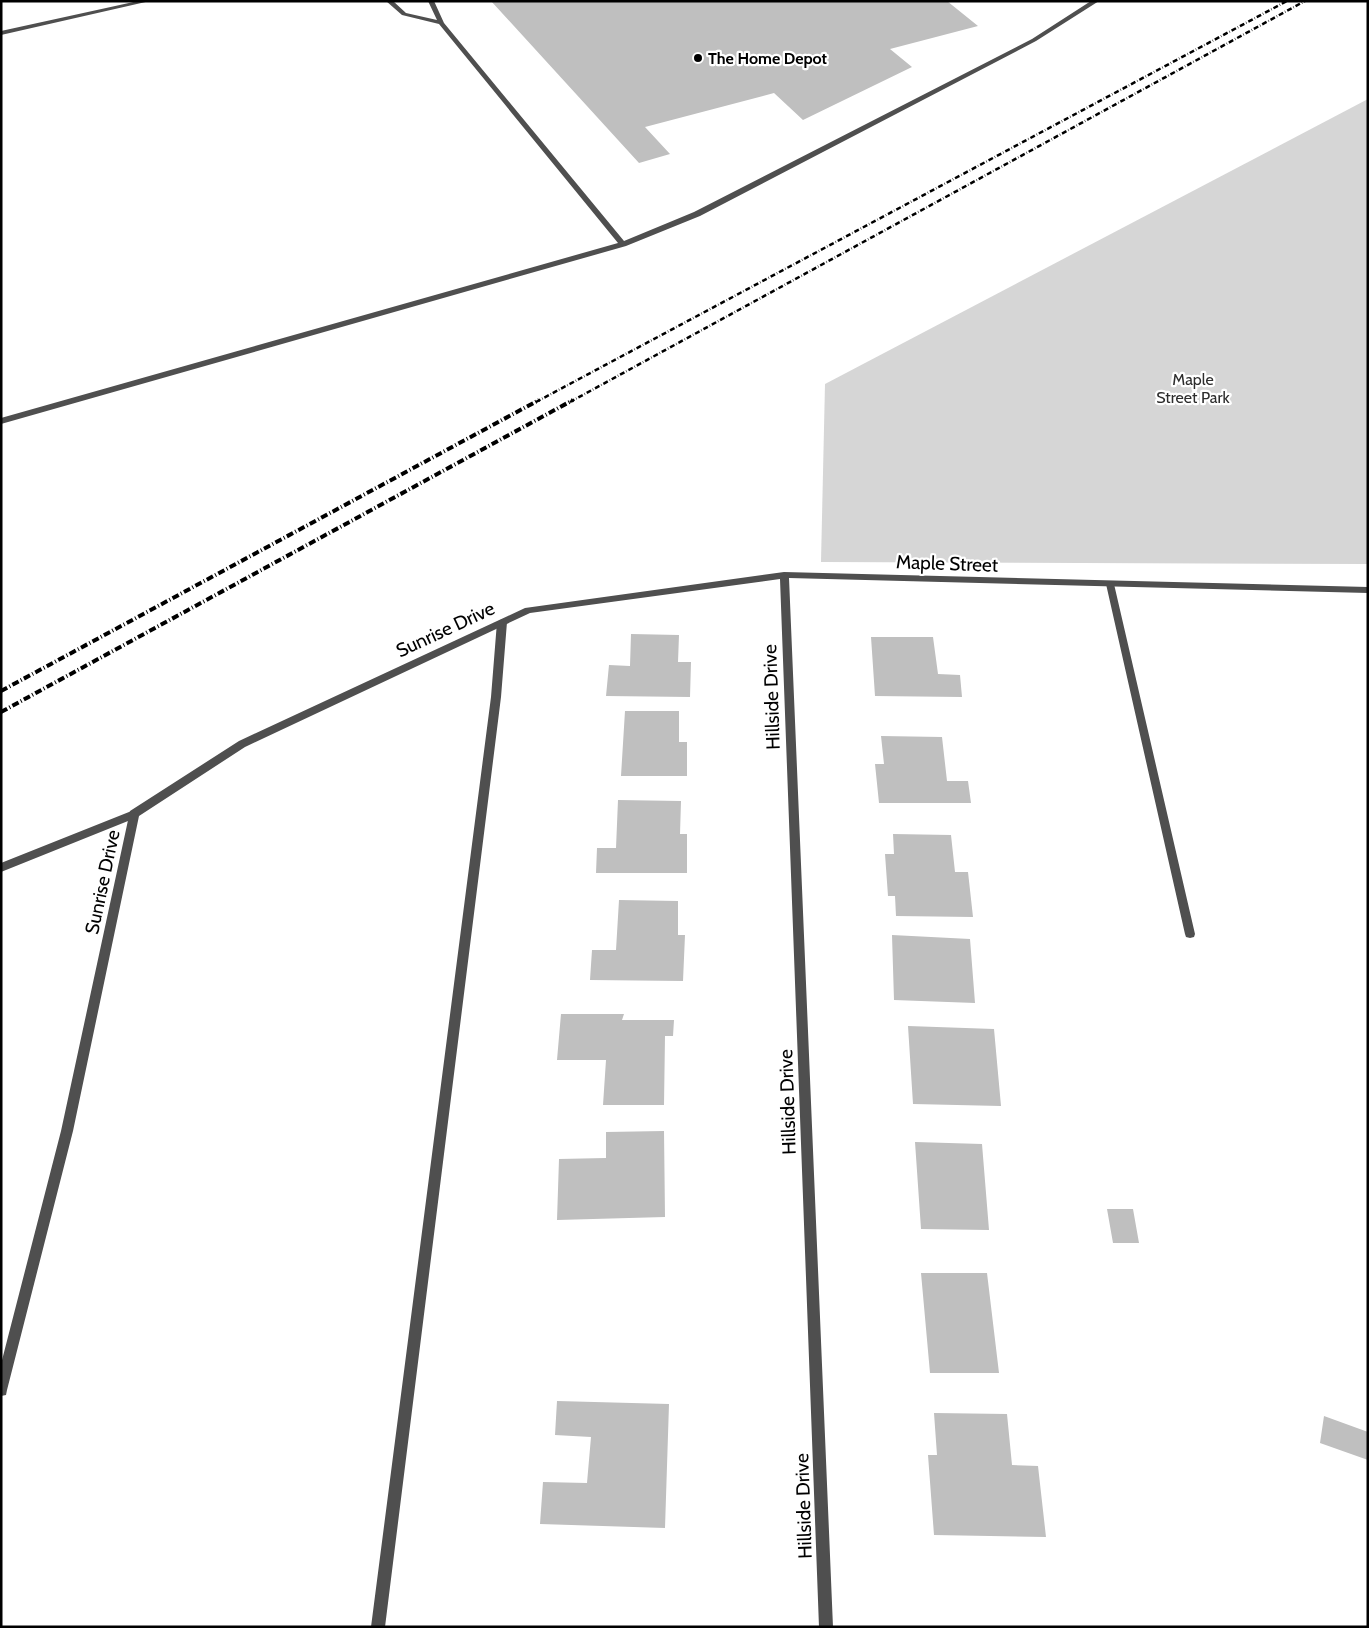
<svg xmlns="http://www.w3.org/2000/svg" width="1369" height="1628" font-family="Cabin,sans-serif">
	<rect width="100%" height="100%" fill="#fff"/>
	<path fill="#d6d6d6" d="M1368,99V564L821,562L825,384Z"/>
	<path fill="#bfbfbf" d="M491,1H947L978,26L890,49L912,67L803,120L774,93L645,127L670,154L639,163Z
		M631,634L679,635L678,662H691L690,697L606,696L609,665L630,666Z
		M871,637H933L938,674L960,675L962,697L875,696Z
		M625,711H679V742H687V776H621Z
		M881,736L942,737L947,781H968L971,803H879L875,764H884Z
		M618,800L681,801L680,834H687V873H596L597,848H616Z
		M893,834L951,835L955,872H968L973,917L896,916L895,896H888L885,854H894Z
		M619,900L678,901V935H685L683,981L590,980L592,950H616Z
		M892,935L970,939L975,1003L894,1000Z
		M561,1014H624L622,1020H674L673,1036H665L664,1105H603L606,1060H557Z
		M908,1026L994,1029L1001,1106L913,1104Z
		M664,1131L665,1217L557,1220L559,1159L606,1158V1132Z
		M915,1142L982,1144L989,1230L921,1229Z
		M1107,1209H1133L1139,1243H1113Z
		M921,1273H987L999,1373H930Z
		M557,1401L669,1404L665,1528L540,1524L543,1482L587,1483L591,1437L555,1435Z
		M934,1413L1007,1414L1012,1465L1038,1466L1046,1537L934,1535L928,1455H937Z
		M1324,1416L1368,1432V1460L1320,1443Z"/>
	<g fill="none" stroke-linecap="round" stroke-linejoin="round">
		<path fill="#4f4f4f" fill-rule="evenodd" d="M138,1H150L1,35V31Z
			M386,1H393L406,13L437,20L428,1H434L444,23L624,241L694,212L1032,39L1091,1H1099L1036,41L700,216L626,246L1,424V418L618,243L439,24L402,15Z
			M1110,581L1114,584L1195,934L1194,937L1190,938L1186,937L1185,934L1106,584Z
			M502,619L507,622L501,697L385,1627H371L491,697L497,622Z
			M134,810L138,811L139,814L138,817L1,872V863Z"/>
		<path fill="#4f4f4f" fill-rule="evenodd" d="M784,572L1368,587V593L789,578L833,1627H819L780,579L530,613L245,747L139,816L73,1131L7,1390L6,1395L1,1396V1364L61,1131L130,811L239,741L525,608Z"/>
		<path stroke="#000" stroke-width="2.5" stroke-dasharray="5 2 0.5 2" stroke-linecap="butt" d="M536,402L1287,1
			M570,402L1305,1"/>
		<path stroke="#000" stroke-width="4" stroke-dasharray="7 2.5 1 2.5" stroke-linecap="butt" d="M1,691L539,400
			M1,712L573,400"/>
	</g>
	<circle fill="#000" stroke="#fff" stroke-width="2" cx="698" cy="58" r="5"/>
	<g text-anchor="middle" stroke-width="4.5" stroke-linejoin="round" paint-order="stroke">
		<g font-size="16" font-weight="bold" fill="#000" stroke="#fff" text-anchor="start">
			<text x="708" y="64">The Home Depot</text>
		</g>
		<g font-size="16" fill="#2d2d2d" stroke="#fff">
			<text x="1193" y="385">Maple<tspan x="1193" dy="18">Street Park</tspan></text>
		</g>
		<g font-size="19" fill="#000" stroke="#fff">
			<text transform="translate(947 563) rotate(2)" y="7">Maple Street</text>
			<text transform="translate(445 629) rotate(-25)" y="7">Sunrise Drive</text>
			<text transform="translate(771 697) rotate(-92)" y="7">Hillside Drive</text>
			<text transform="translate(102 882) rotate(-78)" y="7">Sunrise Drive</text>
			<text transform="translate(787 1102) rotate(-92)" y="7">Hillside Drive</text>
			<text transform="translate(803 1506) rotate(-92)" y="7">Hillside Drive</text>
		</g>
	</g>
	<rect width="1369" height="1628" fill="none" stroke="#000000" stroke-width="5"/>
</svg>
